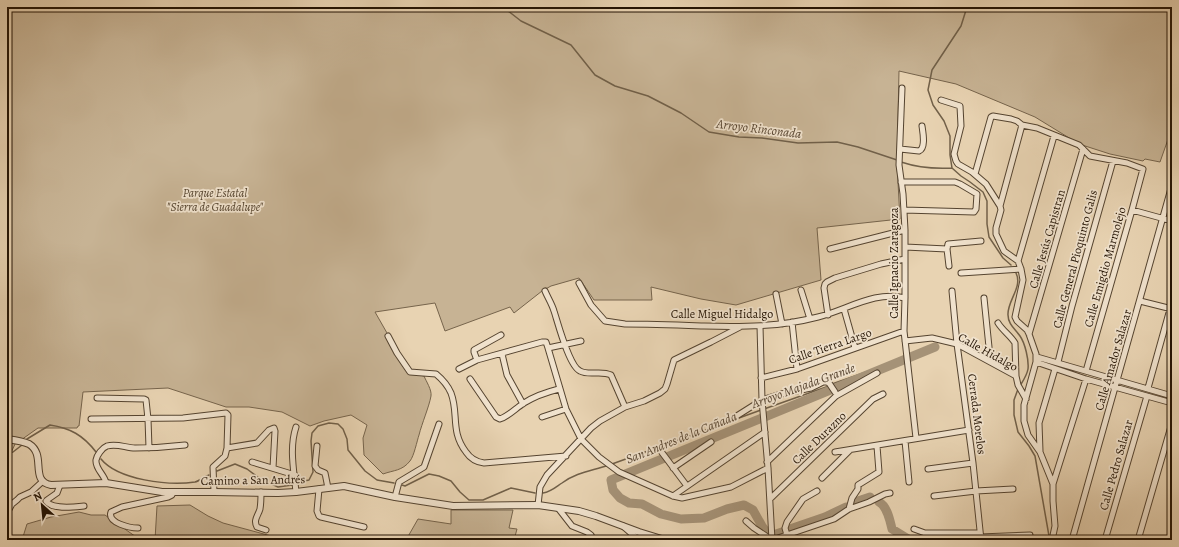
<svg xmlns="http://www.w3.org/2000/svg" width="1179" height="547" font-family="Alegreya,serif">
	<rect width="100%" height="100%" fill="#e8d3b2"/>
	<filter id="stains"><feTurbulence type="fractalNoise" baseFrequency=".005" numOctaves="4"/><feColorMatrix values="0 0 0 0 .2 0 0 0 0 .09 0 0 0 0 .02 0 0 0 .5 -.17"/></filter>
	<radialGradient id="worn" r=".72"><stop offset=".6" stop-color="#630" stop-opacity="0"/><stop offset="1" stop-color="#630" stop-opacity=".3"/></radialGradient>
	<path fill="#c7b394" stroke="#76644c" d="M7,7H1172V128L1160,162L1145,159L1143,161L1110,154L1079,144L1035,117L956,84L899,71L897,164L900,219L817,228L821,280L736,305L701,299L651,287L652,300H594L579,278L551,286L542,291L514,313L510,307L445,331L435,303L375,312L407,368L414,374L424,376C426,381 432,390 431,396C429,407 422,423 419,435C417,441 414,456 410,461C402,471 394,470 383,474L364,455L363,438L367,425L351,415L324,421L310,426L282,412L249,407H226L168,388L83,392L79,426H78L77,428H38L21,440H17L7,461Z
		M190,505L208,516L223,523L286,540H155L157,506Z
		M451,510H513L509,528L517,529L514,540H406L418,519L451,524Z
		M79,512L91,515H105L139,539L148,540H22L27,524L51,517Z"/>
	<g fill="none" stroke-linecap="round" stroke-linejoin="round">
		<path stroke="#716049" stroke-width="1.5" d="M503,7L521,21L571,45L595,75L615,86L648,96L681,113L709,132L739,137L762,138L798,143L837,142L858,147L897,160
			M967,7L961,26L932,70L928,90L933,105L944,121L950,136V155L952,168L961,176L970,182L983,192L987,201V224L989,237L1003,258L1011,265
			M901,162C919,168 934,169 952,168
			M1016,273C1023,287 1007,301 1008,315C1008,324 1015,329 1020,336C1025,343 1029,360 1028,369C1027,375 1023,381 1020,386
			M909,356L935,347
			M832,384L906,358
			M1018,389L1014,400V415L1018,432L1029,446L1035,456L1049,536
			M764,409L829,386
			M27,439L50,425C70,428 83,435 96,452
			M7,453L13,452L22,445
			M101,459C118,480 169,486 195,482C199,481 204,477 209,475
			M612,464L761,410
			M217,471L235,464L247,469L259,478L278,487L292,485
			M300,482L309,480L313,472L311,441L312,433L318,426L329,423L338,424L343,429L347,439L348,450L365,471L377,480L394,483
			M402,485L405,486L429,474L439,476L451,481L460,492L469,500H483L511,488L535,493
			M543,493C551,492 556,487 562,483C577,472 592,471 609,465"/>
		<path stroke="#a59277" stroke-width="9" d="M855,502L870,497
			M879,502C887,506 890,520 892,529L910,540
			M790,529L825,517L846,507
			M767,533L762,526L753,510L744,505L727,509L704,518L681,519L661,514L642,504L629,503L620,498L613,490L611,480L935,347
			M776,534L782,532"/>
		<g stroke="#554430" stroke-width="7">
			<path id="minor" d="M902,88L899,165L903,194L905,230V298L904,331L916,438
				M941,100L960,106L961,126L954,154L956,161L958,164L972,172L986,184L1000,206L1001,210L996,228V234L1004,251L1018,261L1021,269L1023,280L1015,317L1017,321L1027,330L1029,334L1036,354V362L1024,405V421L1028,435L1040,452L1053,484V501L1055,526L1052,540
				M900,149L919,151C926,148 923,133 922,126
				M975,174L991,117L993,116L1011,119L1017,121L1022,125L1037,128L1079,145L1090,156L1127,163L1143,169L1132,210L1086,371
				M901,182H955L960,184L977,194L976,209L974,212L904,210
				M1000,206L1022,125
				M1132,210L1172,221
				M905,247L947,249
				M830,249L905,230
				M1018,261L1054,136
				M949,266L947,249L948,244L981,241
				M961,273L1021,269
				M579,283L591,305L605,321L625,324C651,324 677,325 704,326C742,327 780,327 818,317C847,310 875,290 905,298
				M801,290L810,319
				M545,291C548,298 552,304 554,311C558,323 569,366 580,371C589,376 601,370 611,375L625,407
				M952,291L957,344L973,463L981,540
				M776,294L782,324
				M984,298L989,347L987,360
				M1140,301L1172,309
				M844,309L855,348
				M828,315L824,288L825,284L827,282L835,278L881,264L905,259
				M792,322L797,369
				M998,323C1003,331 1010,335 1015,343L1016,376
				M760,326L762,400L768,468L772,540
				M1029,334L1083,149
				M388,336L397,353L410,372L436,374C442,379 448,386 451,393C459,414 450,431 466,452C470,458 476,462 484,463L566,456
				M905,341L932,338L957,344L1016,376L1018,385L1026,399
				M548,348L581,341
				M502,354L507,375L523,404
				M1037,357L1172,396
				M477,360L474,352V350L501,335
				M1036,362L1086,379L1172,403
				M1058,362L1072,306L1113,161
				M459,369L477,360L542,342H546L548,348L566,409L581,439L599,457L619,472L673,496L682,498L731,487L768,468
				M761,378L797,369L904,331
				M470,379L496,417L500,419C509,416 516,408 524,403C535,396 547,392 559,389
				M1148,388L1172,302
				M97,398L144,399L146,400L148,419L149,448
				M542,417L566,409
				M735,417L762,400L781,394L811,388L823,382H826L829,383L835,392
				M91,419L183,418L226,413L228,415L227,448L225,456L213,467L214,492
				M296,427C289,448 294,471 296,492
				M905,441L909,482
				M317,446L315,466L318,470L325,473L328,488
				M227,448L257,443L269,430L274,428L275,431L273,468
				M660,450L687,486
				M1040,451L1039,423L1055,369
				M835,452L969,430
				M252,462L295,475
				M767,462L836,396L877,373
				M673,468L711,442
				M928,469L973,463
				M822,478L850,450
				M106,483C105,475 95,469 96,460C97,455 102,448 107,446C117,443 126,448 135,448C152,448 168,447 185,445
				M1053,484L1086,379
				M60,485L57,493L47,500L46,501C52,510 74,507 84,506
				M319,489L317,511L319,516L321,517L364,527
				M261,492C261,498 261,503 260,509C258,516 253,520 257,527L266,530
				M673,496L765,432
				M934,496L976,491L1013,489
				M395,497L399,482L424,467L439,424
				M770,499L873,399L883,394
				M538,505L540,487L547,475L591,428L600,421L625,407L644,401L660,393L665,389L667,384L674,360L711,342L740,327
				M558,508L572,526L587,532L591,535
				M849,509L852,498L858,489V485L879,472L877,446
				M7,513L12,504L17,500L20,497L31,492L43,481
				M746,521L754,528L772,540
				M623,526L639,540
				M138,528C130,528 107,523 111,512L122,507L168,497L172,495L173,492
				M914,529L925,533H980
				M787,535L785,528L787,522L803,499L817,491
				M980,537L1030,535
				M772,540L834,519L849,509L869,502L885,494L890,493
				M1072,540L1172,185
				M1105,540L1147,396
				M1138,540L1172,423
				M1172,540V539"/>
		</g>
		<g stroke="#554430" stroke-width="8">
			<path id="tertiary" d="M7,439C14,440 22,441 29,444C47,455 29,481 51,485L106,483L162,492H214L278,493L296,492L344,486L395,497L453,506L538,505L579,511L596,516L639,532L665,540"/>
		</g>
		<use href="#minor" stroke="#f0e2cd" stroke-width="5"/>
		<use href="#tertiary" stroke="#f0e2cd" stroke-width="6"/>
	</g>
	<g text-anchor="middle" stroke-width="3.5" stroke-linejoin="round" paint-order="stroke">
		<g font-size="12" font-style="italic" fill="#55442f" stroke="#f0e2cd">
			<text x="215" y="197">Parque Estatal<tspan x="215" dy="14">"Sierra de Guadalupe"</tspan></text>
		</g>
		<g font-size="12" fill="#241404" stroke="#f0e2cd">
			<text transform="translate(1047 239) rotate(-74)" y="4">Calle Jesús Capistran</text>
			<text transform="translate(1075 259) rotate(-75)" y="4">Calle General Pioquinto Galis</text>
			<text transform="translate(894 263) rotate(-90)" y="4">Calle Ignacio Zaragoza</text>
			<text transform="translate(1105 267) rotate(-74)" y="4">Calle Emigdio Marmolejo</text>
			<text x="722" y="318">Calle Miguel Hidalgo</text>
			<text transform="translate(830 346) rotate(-19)" y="4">Calle Tierra Largo</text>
			<text transform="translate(988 352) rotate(29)" y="4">Calle Hidalgo</text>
			<text transform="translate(1113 360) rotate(-74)" y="4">Calle Amador Salazar</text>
			<text transform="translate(977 414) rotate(83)" y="4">Cerrada Morelos</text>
			<text transform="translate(819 438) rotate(-44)" y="4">Calle Durazno</text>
			<text transform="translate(1116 465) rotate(-74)" y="4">Calle Pedro Salazar</text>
			<text transform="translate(253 480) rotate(-1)" y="4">Camino a San Andrés</text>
		</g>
		<g font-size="13" font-style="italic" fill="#584632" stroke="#f0e2cd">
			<text transform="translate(759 128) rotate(7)" y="5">Arroyo Rinconada</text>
			<text transform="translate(803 385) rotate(-20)" y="5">Arroyo Majada Grande</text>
			<text transform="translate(681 437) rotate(-22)" y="5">San Andres de la Cañada</text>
		</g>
	</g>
	<rect width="1179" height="547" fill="none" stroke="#e8d3b2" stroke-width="24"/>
	<rect x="8" y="8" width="1163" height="531" fill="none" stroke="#241404" stroke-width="2"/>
	<rect x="12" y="12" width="1155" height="523" fill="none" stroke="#241404"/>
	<g transform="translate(42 505) rotate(333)" stroke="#f0e2cd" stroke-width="3" paint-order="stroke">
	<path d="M0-3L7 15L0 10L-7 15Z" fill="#241404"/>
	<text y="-6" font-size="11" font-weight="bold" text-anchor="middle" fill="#241404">N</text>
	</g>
	<rect width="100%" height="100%" filter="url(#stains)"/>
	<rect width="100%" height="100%" fill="url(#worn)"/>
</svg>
